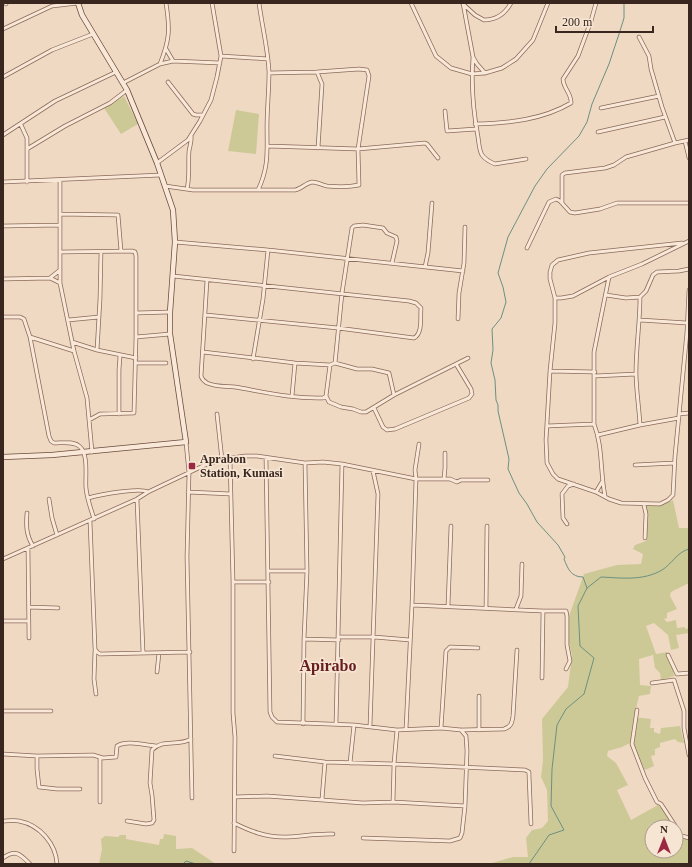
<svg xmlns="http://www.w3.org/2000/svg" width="692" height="867" font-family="Georgia,serif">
	<rect width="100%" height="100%" fill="#efd9c3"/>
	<path fill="#cdc997" d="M124,96L138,124L121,134L104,108Z
		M236,110L259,114L256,154L228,151Z
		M673,500L679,528H689V583L671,592L670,596L677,609L667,613V618L664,619L667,622L676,620L677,628L685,627V629L689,628V633L676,635L679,648L671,650L668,635L654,623L646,626L656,654L667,652L673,670L674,676L661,680L660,673L655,668L653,655L639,659L640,685L651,686L650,694L639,696L634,717L651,719L650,728H654V732L660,734L661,728L680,726L684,743L678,742L675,739L660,743V747L655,749V755L651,756L654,766L645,770L635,754L630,743L622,747L608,751L607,756L616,763L628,785L617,790L631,820L658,805L666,813L673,826L671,827H652V851H676V840L680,837L689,840V864H492V863L513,857H528L526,838L532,830L542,828L548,821L547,790L541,777L543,760L542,719L568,687L572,655L568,638V619L584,574L617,565L641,564L643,554L633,549L635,545L646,541L648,518L645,506L661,505Z
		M164,834L176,836V849L192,848L216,864H99L102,849L101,839L105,836L118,837L120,835H126V839L159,845L160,839H163Z"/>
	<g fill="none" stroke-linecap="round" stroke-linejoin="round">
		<path stroke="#6c9080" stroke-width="1" d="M587,588L583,577C571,577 568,569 564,559L565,557L558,545L537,522L527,504L519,493L513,480L508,469L509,459L498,411V405L496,400L495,380L491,363L493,350L492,329L501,318L506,302L503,287L498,273L508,237L535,186L547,169L579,136L587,122L592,104L609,64L619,34L624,18V3
			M183,864L186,861L196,864
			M529,864L549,835L564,830L551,806L552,769L557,725L566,709L584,694L594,658L580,646L578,606L587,588L601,577C622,578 643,581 662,570C672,564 677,552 689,549"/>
		<g stroke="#8a6a5a" stroke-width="4.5">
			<path id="street" d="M5,3L6,4
				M411,3L436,56L451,68L472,74L485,73L502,68L516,59L533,40L548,3
				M463,3L473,57L477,64L485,73
				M463,4L475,15L484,20C496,20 505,14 511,3
				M3,29L52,6L78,3
				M639,37L649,56L651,69L662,107L675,143L689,140
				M166,49L173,61
				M221,56L268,59
				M473,57C471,84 473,110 478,137C479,143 479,150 482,155C485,159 490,162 495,164L526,159
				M160,64L173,61L220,63
				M317,72L322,84L318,148
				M3,77L52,50L93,34
				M168,82L193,114L196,115H203
				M123,83L160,64C170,39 170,29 166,3
				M601,108L659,96
				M445,111L447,131L476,129
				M475,124C509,123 542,120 571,103C572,94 563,88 563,79L578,56L591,21L596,3
				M21,125L27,138V182
				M598,132L665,117
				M3,135L55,101L116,72
				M685,141L689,158
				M268,146L358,149L425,143L427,144L438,158
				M27,149L65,126L110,103L127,90
				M157,163L188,140L200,121L211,100L217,77L221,56L212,3
				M60,180V283L74,351L87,398L92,452
				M3,182L161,175
				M165,186L193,190H295C301,189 306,183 312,182C317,182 322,185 327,186C337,187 350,187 359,185L358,149L369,76L367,70L359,69L317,72L269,73
				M187,189C190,176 188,164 189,151C190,145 192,141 191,135
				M258,190C269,167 267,151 267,127C267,109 269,91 269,72C268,49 262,26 259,3
				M562,203V175L565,173L605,168L614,165L626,157L675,143
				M60,214L118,215L121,251
				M3,226L60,225
				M175,242L268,250L463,271
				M527,248L549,202L556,199L560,201L570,212L575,213L600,209L617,203H689
				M60,252L132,251L135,252L136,256V337L134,413L100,414L89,420
				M425,267L428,253L432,203
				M173,276L409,301L416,303L421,308C420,318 423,333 414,338L338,328L206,315
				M50,278L60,270
				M3,279L50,278L60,283
				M207,280L201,376C202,380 204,381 207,383C216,387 225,386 235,387C264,392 293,399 323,398L326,396L330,365
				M606,295L626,298L640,297C640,322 636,347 636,372C636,389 639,407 640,425
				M640,297L646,291L653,275L657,272L679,271L689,269
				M555,298H561L573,296L609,277L642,264L689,241
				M136,313L170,312
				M3,317H20L24,319L30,337L49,436L51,441L54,443C62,443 73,441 79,446C89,453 85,477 86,488C87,499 91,509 94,519
				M458,319L459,293L464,263L465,227
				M68,320L99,317
				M640,320L687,323
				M30,337L74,351
				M136,337L170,334
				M72,342L97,350L136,358
				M97,350L100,299L101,252
				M203,352L295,363L330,365L335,363L357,369H372L389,373L394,395
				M253,359L263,299L268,250
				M136,363H166
				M335,363L342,293L352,228L354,226L363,225L383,228L387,233L396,237L397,241L392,263
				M550,371L546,440L547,463L553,474L558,479L596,492L609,499L621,503L660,504L668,500L673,495L675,456L687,332L689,290
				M595,372L550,371L555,323V298L550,279V272L552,265L558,260L589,253L682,243
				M595,376L636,374
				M292,396L295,363
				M326,396L329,402L341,407L353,409L361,412H366L394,395L468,358
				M374,408L383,427L387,430L395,429L469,398L472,394L471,389L456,364
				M119,414V370L120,356
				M217,414L222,460
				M679,414L689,413
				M547,426L594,424
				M598,435L640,425L679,418
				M186,442L189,473L187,557L192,798
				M230,458L233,582V713L235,737L234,851
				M266,458L270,712L272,717L277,722L354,725L397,730L441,728L461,730L504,729C511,727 512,723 513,716L517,650
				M635,465L674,463
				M444,479L445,468V453
				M188,492L231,494
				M596,492L602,482
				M605,496C600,472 603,447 594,424V352L609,277
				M88,498C99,495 139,487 148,492
				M49,499L52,518L57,535
				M137,499L143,652
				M644,505L646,514L645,538
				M27,513C26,525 26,535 33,546
				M90,521L95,649L97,652L100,654L190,652
				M567,524L563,518L562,494L568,486L574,484
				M28,548L29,638
				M3,559L137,499L148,492L205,465L224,459L245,456H257L305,463L323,462L342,464L416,479H450L457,482L461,480H488
				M269,571H307
				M233,582H269
				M412,605L543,611H566L567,616V645L570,661L566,669
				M448,606L451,526
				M29,607L58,608
				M486,608L487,526
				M516,609L521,596L522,564
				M3,621H29
				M339,637H374L410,640
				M304,639L339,640
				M95,651L94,679L96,694
				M668,655L677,674L689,673
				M157,672L159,653
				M542,678L543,611
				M652,683L674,680L684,711V728L689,755
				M637,710L632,744L645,778L657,802L661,804L676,827
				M3,711H51
				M303,724L304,639L307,571L305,463
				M336,724L342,464
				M370,726L378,494L373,471
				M441,728L446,651L450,647L478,648
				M406,729L412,605L416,479L415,470L419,444
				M479,730V696
				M3,754L37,756L93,755L103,758L116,757L117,746C127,740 144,745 156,746
				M37,756V769L39,787L57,789H80
				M275,756L325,762L394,764L397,730
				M350,763L354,725
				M235,797L267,796L363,803L393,802L465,806
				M322,799L325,762
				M100,802V757
				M393,802L394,764L525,770L529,772V775L531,824
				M3,821C8,821 14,820 19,821C40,825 56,844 57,864
				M127,821L146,824L152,823L154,820L152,795L150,783L152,750C164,738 177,747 191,739
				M234,823C250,831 265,837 283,837C300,837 316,833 333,834
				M676,827L679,835L689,838
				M363,838L450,841L460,838L462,833L465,806L467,751L466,736L461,730
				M3,858C16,849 20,854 30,864"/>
		</g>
		<g stroke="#6c4b3d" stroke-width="6">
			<path id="secondary" d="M3,457L52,455L186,442L170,334V312L175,242L173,210L157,163L127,90L82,15L78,3"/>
		</g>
		<use href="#street" stroke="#f9e8d7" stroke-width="3"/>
		<use href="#secondary" stroke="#f9e8d7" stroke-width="4.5"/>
	</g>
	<rect fill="#9a2840" stroke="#f6e5d3" stroke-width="1.5" x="188" y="462" width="8" height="8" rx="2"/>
	<g text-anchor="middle" stroke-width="3.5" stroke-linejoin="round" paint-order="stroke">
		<g font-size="12" font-weight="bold" fill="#39261e" stroke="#f6e5d3" text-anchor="start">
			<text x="200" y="463">Aprabon<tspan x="200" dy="14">Station, Kumasi</tspan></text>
		</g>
		<g font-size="16" font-weight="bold" fill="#671d1d" stroke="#f6e5d3">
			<text x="328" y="671">Apirabo</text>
		</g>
	</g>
	<rect width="692" height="867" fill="none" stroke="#39261e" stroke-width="8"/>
	<g transform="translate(664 839)"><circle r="19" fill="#f6e5d3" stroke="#aa998b"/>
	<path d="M0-3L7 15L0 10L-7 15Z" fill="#9a2840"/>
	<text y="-6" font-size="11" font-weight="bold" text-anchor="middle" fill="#39261e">N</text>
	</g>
	<path d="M556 26v6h97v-6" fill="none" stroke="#39261e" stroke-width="2"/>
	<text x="562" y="26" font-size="12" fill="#39261e" stroke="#f6e5d3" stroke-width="3" paint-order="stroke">200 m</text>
</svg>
